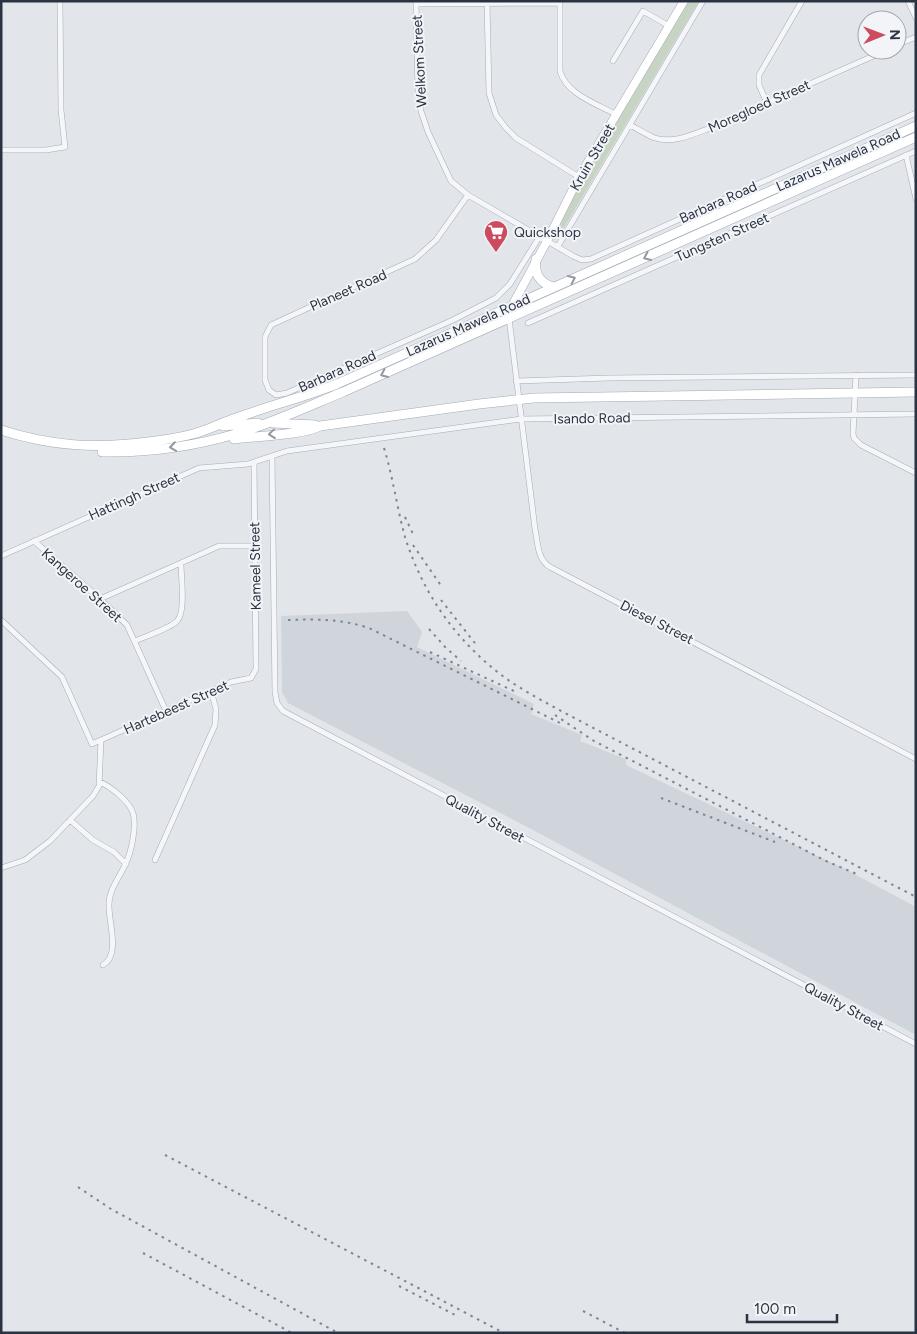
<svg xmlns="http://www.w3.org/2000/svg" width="917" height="1334" font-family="Figtree,sans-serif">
	<rect width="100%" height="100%" fill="#e2e5ea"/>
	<path fill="#d0d5dc" d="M407,611L422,632L417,647L534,704L531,714L582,735L580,741L626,759V765L847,870L916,907V1035L533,830L288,703L282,692L281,616Z"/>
	<path fill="#c8d4c3" d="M688,1H699L561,233L555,240L552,238L562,215Z"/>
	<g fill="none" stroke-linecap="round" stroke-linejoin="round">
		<g stroke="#a7acb4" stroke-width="6">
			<path id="minor" d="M416,1L418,92L421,111L428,132L451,181L468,195L573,256L582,260L591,259L916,113
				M487,1L489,93L496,115L506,128L516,138L579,177
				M560,1V71C566,94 597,104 617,115
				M908,1L916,18
				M416,4L560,3
				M897,45L916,37
				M613,61L643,11L669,26
				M767,103L759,85V75L802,1
				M630,125C638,129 647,135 655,138C673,144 694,134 710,128L887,50
				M1,150H46L65,147L61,110L60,1
				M906,155L916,199
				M468,195L436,240L415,259L271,325L265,337V380L269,390L276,395L287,393L453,320L496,298L510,284L540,236
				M558,246L703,1
				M509,318L535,529C538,543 537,559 550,567L916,759
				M528,323L916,151
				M856,375L853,434L854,438L861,445L916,473
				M516,381L609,378L916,375
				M272,456L275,692L277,703L283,711L916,1044
				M34,541L100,599L127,625L166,711
				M1,556L199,468L248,464L287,451L521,419L916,414
				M100,599L219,546H254
				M1,620L62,677L92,744L231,682L251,678L256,669L254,463
				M135,641C144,637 171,628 177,621C186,612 181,577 181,564
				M100,782C111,787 129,801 133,813C137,826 131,854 125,865C119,878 109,890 109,904C108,921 121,955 103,965
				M70,820L93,840L114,852L126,864
				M155,860L215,725L216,709L211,691
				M1,868L25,860L50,841L93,796L99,786L101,740"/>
		</g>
		<g stroke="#a7acb4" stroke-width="9">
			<path id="secondary" d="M509,318L512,306L547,241L579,177L684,1"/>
		</g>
		<g stroke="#a2aab6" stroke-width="10">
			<path id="primary" d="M536,259C534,274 539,282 553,287
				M273,423L315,425
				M223,426L258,423
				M1,430C51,446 96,449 148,442C163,440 178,438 193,434C208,430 221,423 236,418C269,406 304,397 337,384L916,126
				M234,439C255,436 304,435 320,426L479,404L534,398L916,392
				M102,452C148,453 195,446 239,433C275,422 309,406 343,392L916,137"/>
		</g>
		<use href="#minor" stroke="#f5f6f9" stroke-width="5"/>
		<use href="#secondary" stroke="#fff" stroke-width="8"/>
		<use href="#primary" stroke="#fff" stroke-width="9"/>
		<path stroke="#7c8594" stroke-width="2" stroke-dasharray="2.5 5" stroke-linecap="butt" d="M384,448C393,477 397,508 405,537C423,594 456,641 504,677C522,690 543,701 563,712L916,897
			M405,517L413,534
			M413,545L442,587
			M441,600L478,647
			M288,620C316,619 342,619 369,628L560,723
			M429,629L446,648L461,661
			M430,652L516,692
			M555,715L594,741L826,861L859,875
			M661,798L775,842
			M165,1155L504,1333
			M78,1187L111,1209L338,1333
			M143,1253L292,1333
			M399,1286L459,1317
			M583,1311L625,1333"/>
	</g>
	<defs><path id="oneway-chevron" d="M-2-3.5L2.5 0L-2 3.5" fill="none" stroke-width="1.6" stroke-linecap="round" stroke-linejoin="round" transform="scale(1.25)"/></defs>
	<g stroke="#9499a0">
		<use href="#oneway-chevron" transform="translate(647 257) rotate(156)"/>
		<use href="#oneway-chevron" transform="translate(572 279) rotate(-24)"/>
		<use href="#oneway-chevron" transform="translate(384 374) rotate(156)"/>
		<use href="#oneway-chevron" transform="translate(272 434) rotate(174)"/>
		<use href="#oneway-chevron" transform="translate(173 447) rotate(172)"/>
	</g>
	<defs>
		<g id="supermarket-pin" transform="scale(1.25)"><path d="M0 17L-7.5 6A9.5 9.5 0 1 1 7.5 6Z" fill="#cd4a5f" stroke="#f2f4f8"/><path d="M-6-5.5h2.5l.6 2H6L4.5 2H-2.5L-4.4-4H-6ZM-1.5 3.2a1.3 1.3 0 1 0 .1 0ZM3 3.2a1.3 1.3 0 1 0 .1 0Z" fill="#fff"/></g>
	</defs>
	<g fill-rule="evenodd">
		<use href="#supermarket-pin" x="496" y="232"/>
	</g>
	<g text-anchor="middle" stroke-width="4" stroke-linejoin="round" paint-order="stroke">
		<g font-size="14" fill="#2a3342" stroke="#f2f4f8">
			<text transform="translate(419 61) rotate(-93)" y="5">Welkom Street</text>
			<text transform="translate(759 106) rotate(-24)" y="5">Moregloed Street</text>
			<text transform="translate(592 157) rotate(-60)" y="5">Kruin Street</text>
			<text transform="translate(838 160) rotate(-24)" y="5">Lazarus Mawela Road</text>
			<text transform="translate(718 202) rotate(-24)" y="5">Barbara Road</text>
			<text transform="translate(722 237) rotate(-24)" y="5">Tungsten Street</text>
			<text transform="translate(348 290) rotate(-24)" y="5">Planeet Road</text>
			<text transform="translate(468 325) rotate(-24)" y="5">Lazarus Mawela Road</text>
			<text transform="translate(337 371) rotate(-24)" y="5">Barbara Road</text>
			<text transform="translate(592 418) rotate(-1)" y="5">Isando Road</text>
			<text transform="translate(134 496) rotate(-24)" y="5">Hattingh Street</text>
			<text transform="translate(255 566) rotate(-91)" y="5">Kameel Street</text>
			<text transform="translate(82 585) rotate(42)" y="5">Kangeroe Street</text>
			<text transform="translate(657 622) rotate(27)" y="5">Diesel Street</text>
			<text transform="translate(176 707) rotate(-24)" y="5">Hartebeest Street</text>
			<text transform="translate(485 818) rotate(28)" y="5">Quality Street</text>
			<text transform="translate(844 1006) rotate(28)" y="5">Quality Street</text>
		</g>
		<g font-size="14" fill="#2a3342" stroke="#f2f4f8" text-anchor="start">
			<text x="514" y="237">Quickshop</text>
		</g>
	</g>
	<rect width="917" height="1334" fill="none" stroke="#2a3342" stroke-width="5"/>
	<g transform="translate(882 35) rotate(89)"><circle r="24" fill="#f2f4f8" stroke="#a2a7af"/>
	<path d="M0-4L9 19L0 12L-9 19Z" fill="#cd4a5f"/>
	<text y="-8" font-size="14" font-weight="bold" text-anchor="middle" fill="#2a3342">N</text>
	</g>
	<path d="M747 1314v8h90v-8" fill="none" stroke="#2a3342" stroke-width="2.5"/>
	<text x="754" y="1314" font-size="15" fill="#2a3342" stroke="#f2f4f8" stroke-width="4" paint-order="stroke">100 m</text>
</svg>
